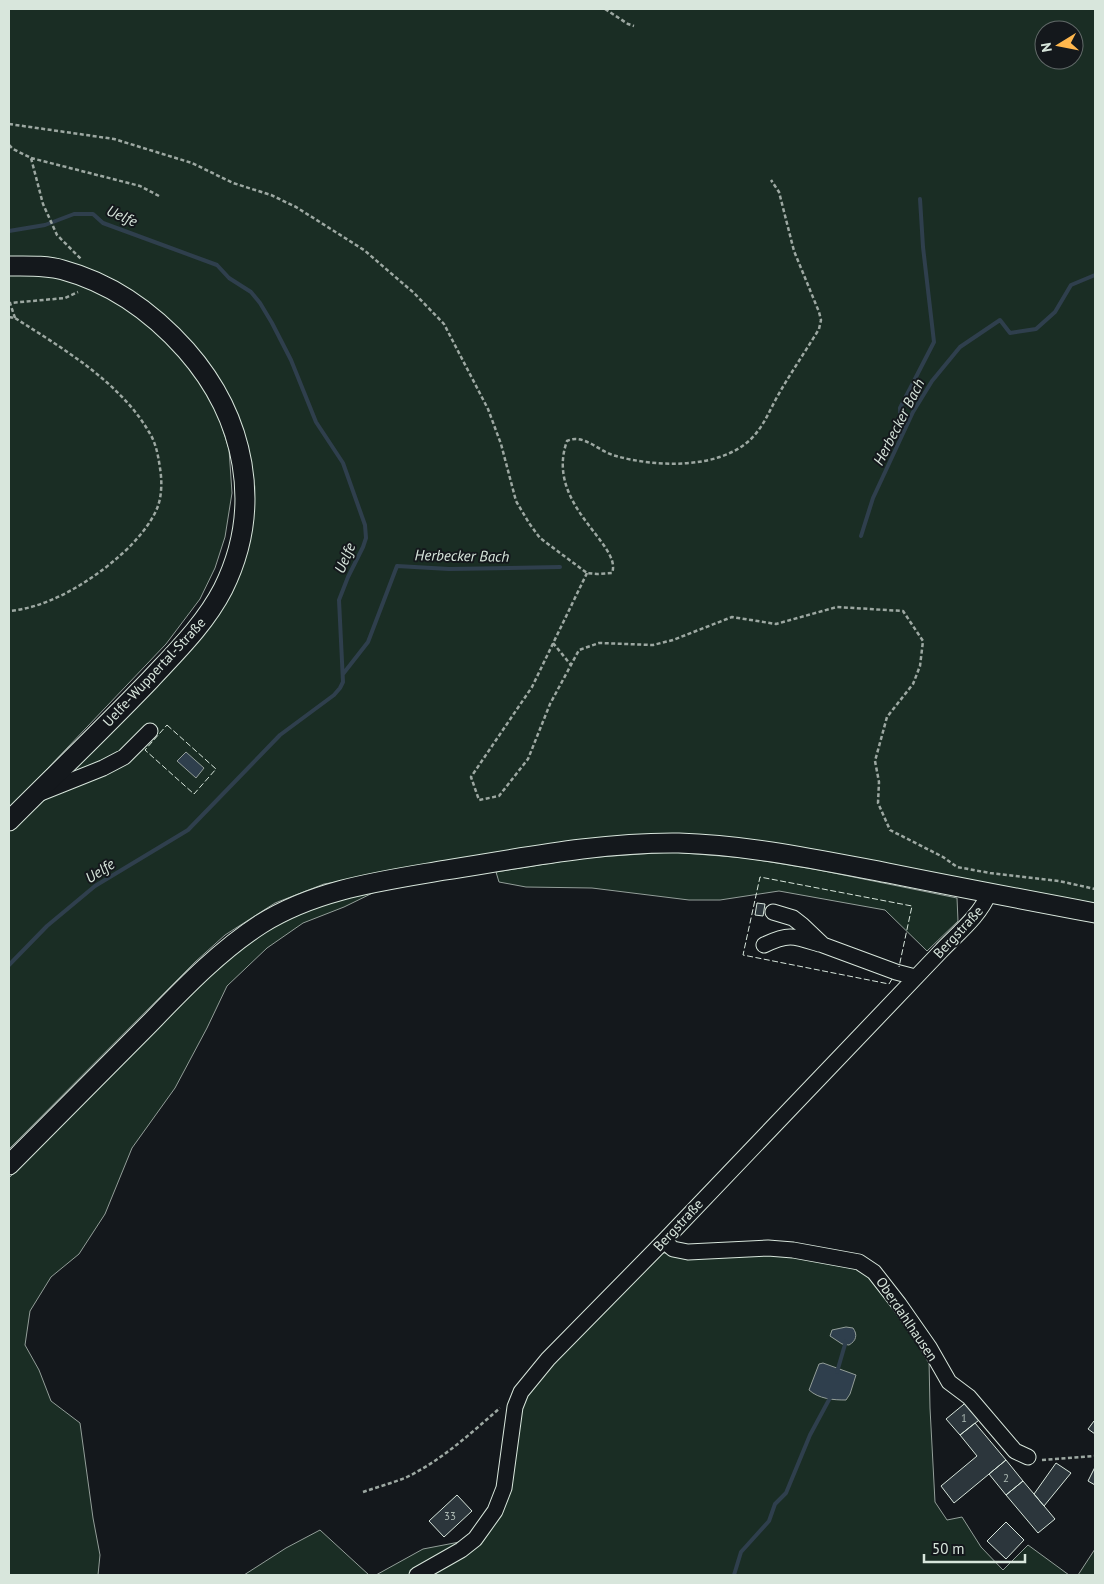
<svg xmlns="http://www.w3.org/2000/svg" width="1104" height="1584" font-family="'PT Sans',sans-serif">
	<rect width="100%" height="100%" fill="#14181c"/>
	<path fill="#1a2d24" stroke="#939e99" fill-rule="evenodd" d="M9,9H1095V906L640,837L596,838L324,884L275,903L225,935L195,962L9,1149V821L223,588L244,481L203,372L104,286L9,266ZM1044,30H1074V60H1044Z
		M9,269L62,271L134,308L197,374L216,408L229,449L232,493L225,537L215,568L200,599L166,644L9,809Z
		M671,852L746,858L819,870L957,898L958,921L927,951L885,910L779,891L720,900H689L592,888L526,887L499,882L496,872L583,858Z
		M387,886L344,907L303,923L267,948L227,986L207,1028L175,1088L132,1148L105,1214L79,1254L51,1277L30,1311L25,1345L39,1370L51,1401L80,1423L93,1518L100,1555L98,1575H9V1178L211,972C246,942 284,916 328,902C348,895 368,891 387,886Z
		M769,1250L873,1273L929,1360L930,1408L935,1502L947,1520L962,1517L981,1547L1003,1570L1028,1545L1069,1575H376L423,1549L475,1539L490,1521L523,1392L656,1252L681,1255Z
		M320,1530L369,1575H244L286,1548Z
		M1095,1549V1575H1078Z"/>
	<path fill="#2f3f4d" stroke="#939e99" d="M186,752L204,768L196,778L177,761Z
		M846,1327L853,1328C858,1335 856,1341 849,1345L842,1344L830,1336L832,1330Z
		M823,1363L856,1375L850,1394L846,1400C833,1400 819,1399 809,1390L819,1364Z"/>
	<g fill="none" stroke-linecap="round" stroke-linejoin="round">
		<path stroke="#2f3f4d" stroke-width="4" d="M9,231L45,225L74,214H93L103,223L217,265L229,278L251,292L260,303L272,323L291,360L316,422L343,463L365,525L366,538L363,547L348,577L339,600L343,682L340,688L334,695L280,735L188,830L95,886L47,926L9,965
			M901,435L900,408L934,342L923,247L920,199
			M861,536L873,498L913,412L932,381L960,347L1000,320L1010,333L1036,329L1055,312L1071,285L1095,275
			M343,674L368,642L397,566L449,569L560,567
			M837,1372L846,1341
			M734,1575L741,1552L769,1521L775,1504L786,1493L810,1435L831,1396"/>
	</g>
	<path fill="#2c363c" stroke="#d8e6dc" d="M757,903L765,904L763,916L755,915Z
		M969,1400L983,1417L960,1435L946,1419Z
		M1094,1421L1095,1422V1434L1088,1429Z
		M975,1423L1006,1460L954,1503L941,1486L977,1456L960,1435Z
		M1006,1460L1023,1481L1006,1495L989,1474Z
		M1056,1463L1071,1473L1044,1506L1034,1494Z
		M1095,1467V1485L1088,1481Z
		M1023,1481L1055,1519L1038,1533L1006,1495Z
		M457,1495L472,1511L444,1537L429,1521Z
		M1006,1522L1024,1540L1006,1559L987,1541Z"/>
	<g fill="none" stroke-linecap="round" stroke-linejoin="round">
		<g stroke="#d8e6dc" stroke-width="17">
			<path id="minor" d="M38,794L103,768L124,757L150,731
				M773,912L793,918L802,925L823,945L896,972L915,977
				M764,945C789,933 794,936 819,944
				M664,1241L673,1249L688,1252L768,1248L793,1250L859,1262L874,1272L899,1304L929,1347L949,1382L969,1397L1015,1451L1028,1457
				M417,1575L461,1550L475,1539L495,1511L504,1488L515,1407L521,1392L548,1359L664,1241L941,951C957,934 980,916 989,893"/>
		</g>
		<g stroke="#d8e6dc" stroke-width="21">
			<path id="major" d="M9,266C27,266 46,265 63,270C111,283 153,313 186,350C245,417 264,507 223,589C205,624 176,652 150,680C104,728 56,774 9,821
				M9,1165C56,1118 102,1071 149,1024C184,988 219,951 261,924C317,889 382,881 446,870C522,858 601,842 679,843C749,845 819,860 888,873C957,887 1026,900 1095,913"/>
		</g>
		<path stroke="#9da8a2" stroke-width="2.5" stroke-dasharray="4 2.5" stroke-linecap="butt" d="M605,9L628,24L634,26
			M9,124L114,139L192,163L233,183L271,195L296,207L364,250L414,293L444,324L488,409L501,444L516,501L529,523L540,538L587,573L597,574L612,573C623,544 544,505 567,441C584,433 599,452 616,456C655,467 719,470 751,439C763,427 769,412 777,397C790,374 805,352 819,329L821,320L819,312L794,251L779,192L771,180
			M9,145L13,149L31,158L43,204L57,235L81,259
			M31,158L140,186L159,196
			M9,317L15,318C62,348 120,382 149,432C156,443 158,455 160,468C162,480 162,494 158,506C151,525 132,546 116,559C88,583 47,608 9,611
			M15,318L10,303L65,298L78,292
			M587,573L532,687L471,777L479,800L499,796L528,759L550,704L579,650L599,643L653,645L673,640L732,617L776,624L837,607L903,611L923,641L920,666L913,684L887,717L875,761L879,782L878,803L890,830L943,857L957,867L990,873L1059,881L1095,889
			M553,643L571,665
			M1042,1460L1095,1456
			M363,1492C377,1487 393,1483 407,1477C442,1460 471,1433 500,1408"/>
		<use href="#minor" stroke="#14181c" stroke-width="15"/>
		<use href="#major" stroke="#14181c" stroke-width="19"/>
		<path stroke="#d8e6dc" stroke-width="1" stroke-dasharray="6 2.5" stroke-linecap="butt" d="M167,725L216,769L194,794L145,750Z
			M892,979L889,984L743,955L760,877L912,906L899,967"/>
	</g>
	<g text-anchor="middle" stroke-width="4" stroke-linejoin="round" paint-order="stroke">
		<g font-size="11" fill="#adbab4">
			<text x="964" y="1422">1</text>
			<text x="1006" y="1482">2</text>
			<text x="450" y="1520">33</text>
		</g>
		<g font-size="14" fill="#d8e6dc" stroke="#14181c">
			<text transform="translate(154 672) rotate(-47)" y="5">Uelfe-Wuppertal-Straße</text>
			<text transform="translate(958 932) rotate(-47)" y="5">Bergstraße</text>
			<text transform="translate(678 1225) rotate(-47)" y="5">Bergstraße</text>
			<text transform="translate(907 1319) rotate(56)" y="5">Oberdahlhausen</text>
		</g>
		<g font-size="15" font-style="italic" fill="#d8e6dc" stroke="#14181c">
			<text transform="translate(122 216) rotate(24)" y="5">Uelfe</text>
			<text transform="translate(899 422) rotate(-63)" y="5">Herbecker Bach</text>
			<text transform="translate(462 556) rotate(1)" y="5">Herbecker Bach</text>
			<text transform="translate(345 558) rotate(-67)" y="5">Uelfe</text>
			<text transform="translate(100 871) rotate(-33)" y="5">Uelfe</text>
		</g>
	</g>
	<rect width="1104" height="1584" fill="none" stroke="#d8e6dc" stroke-width="20"/>
	<g transform="translate(1059 45) rotate(260)"><circle r="24" fill="#14181c" stroke="#626a69"/>
	<path d="M0-4L9 19L0 12L-9 19Z" fill="#ffb74d"/>
	<text y="-8" font-size="14" font-weight="bold" text-anchor="middle" fill="#d8e6dc">N</text>
	</g>
	<path d="M924 1554v8h101v-8" fill="none" stroke="#d8e6dc" stroke-width="2.5"/>
	<text x="932" y="1554" font-size="15" fill="#d8e6dc" stroke="#14181c" stroke-width="4" paint-order="stroke">50 m</text>
</svg>
